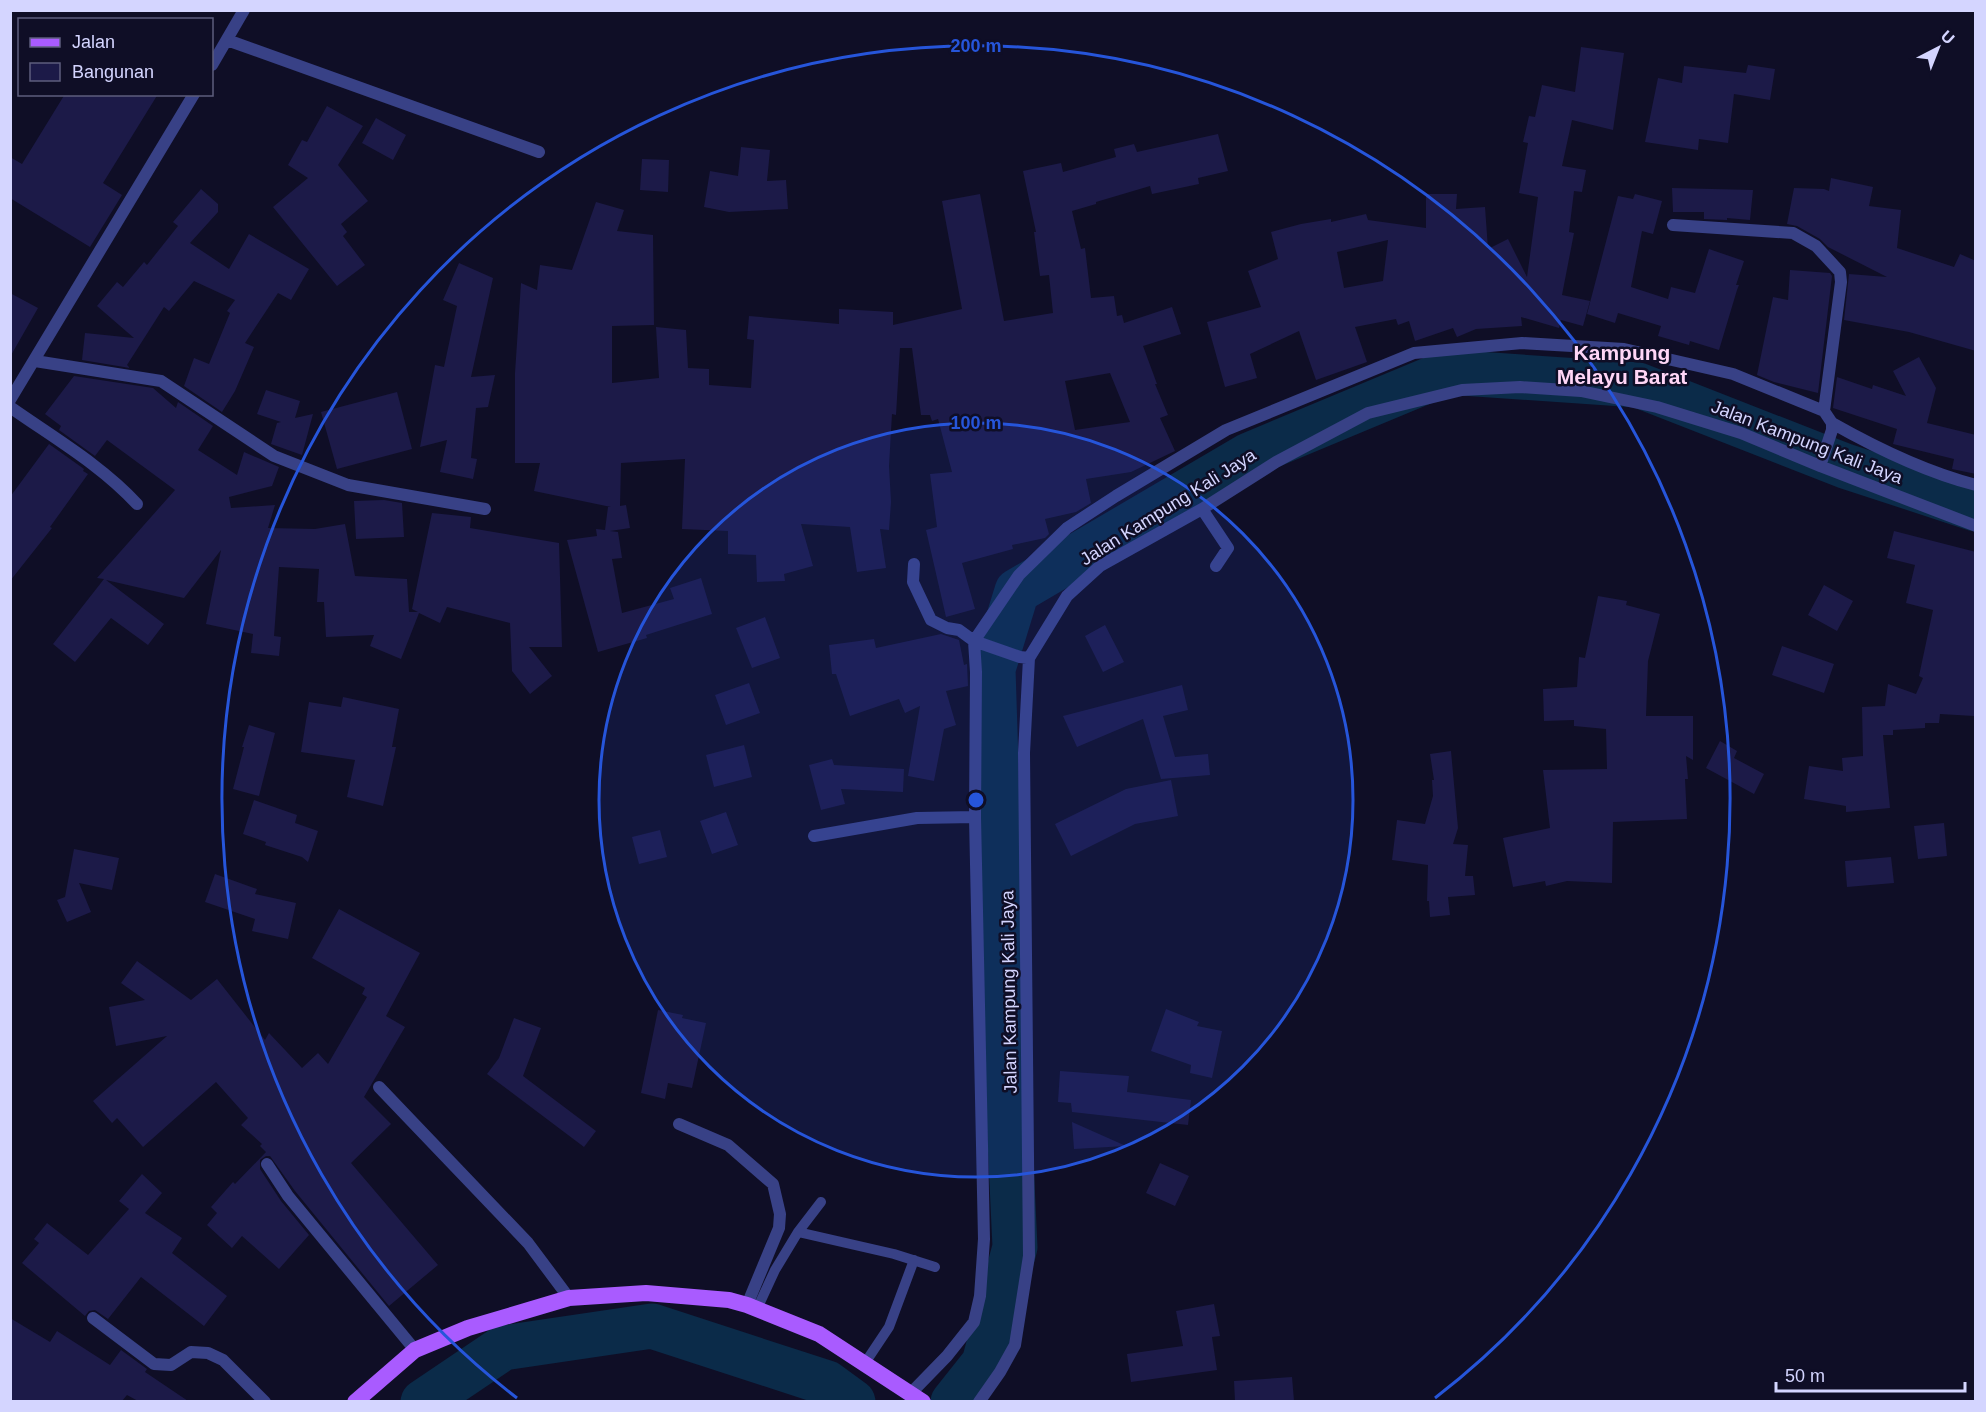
<svg xmlns="http://www.w3.org/2000/svg" width="1986" height="1412" font-family="Arial,sans-serif">
	<rect width="100%" height="100%" fill="#0f0e26"/>
	<g fill="none" stroke-linecap="round" stroke-linejoin="round">
		<path stroke="#0b2b49" stroke-width="45" d="M423,1402L503,1348L652,1326L827,1383L853,1402
			M953,1402L984,1363L1015,1247L1004,1012L993,669L1017,591L1249,455L1448,372L1638,385L1845,466L1976,509"/>
	</g>
	<path fill="#1c1a48" fill-rule="evenodd" d="M1581,47L1624,53L1613,130L1572,120L1562,166L1586,170L1582,192L1574,191L1569,232L1574,233L1562,295L1590,301L1583,326L1561,320L1559,328L1521,317L1522,326L1476,329L1457,337L1453,328L1415,341L1409,321L1398,325L1396,319L1355,327L1367,362L1316,380L1299,331L1250,354L1257,378L1225,387L1207,322L1261,307L1248,271L1278,259L1271,232L1301,224L1331,219V222L1366,214L1368,220L1426,228V194H1457L1456,209L1485,207L1488,249L1508,239L1527,277L1538,197L1519,193L1528,143L1523,142L1529,116L1535,117L1542,85L1575,92ZM1388,240L1383,281L1344,288L1337,252Z
		M1748,65L1775,69L1770,100L1734,94L1728,143L1699,139L1698,150L1645,142L1658,78L1682,83L1684,66L1746,73Z
		M65,94H158L103,183L122,195L90,247L10,198V157L22,164Z
		M327,106L363,126L338,165L368,201L341,224L347,232L343,236L365,265L337,286L273,207L308,178L288,165L302,140L307,142Z
		M376,118L406,135L393,160L362,143Z
		M1218,134L1228,171L1198,178L1199,184L1152,194L1150,186L1096,202V204L1072,211L1081,249L1085,248L1091,298L1114,296L1117,316L1122,315L1124,323L1172,307L1181,334L1143,346L1157,384H1155L1168,415L1160,418L1175,451L1131,472L1086,479L1091,503L1076,512L1045,519L1049,534L1045,538L1012,545L1013,549L962,563L975,609L946,617L926,530L937,527L930,474L952,472L938,419L932,421L930,415H921L912,348H900L896,415L892,414L889,466L891,502L889,530L880,529L886,568L857,572L850,527L801,524L813,566L784,574L785,581L757,582L756,555L728,554V531L682,529L685,459L621,463L620,506L626,505L630,528L610,531L618,532L622,558L612,559L622,613L674,599L670,588L701,578L712,614L646,635L647,638L598,652L567,540L597,536L596,529L605,530L608,507H611L534,491L540,463H515V373L521,283L537,290L540,265L572,270L596,202L624,210L617,231L653,235L654,325L612,326V383L659,378L656,327L686,330L688,368L709,369V385L751,388L754,340L747,339L749,316L839,324V309L893,312V325L962,309L942,201L980,194L1004,321L1053,313L1049,275L1040,276L1034,232H1036L1023,171L1061,163L1063,172L1116,157L1114,149L1134,144L1137,152ZM1110,373L1130,422L1075,430L1065,381Z
		M741,147L770,150L767,181L786,180L788,209L729,212L704,207L710,171L738,176Z
		M642,159L669,160L668,192L640,190Z
		M1831,178L1873,187L1869,206L1901,210L1897,248L1954,267L1960,254L1976,261V351L1909,332L1844,320L1849,274L1887,277L1828,247L1820,239L1797,226L1787,224L1794,188L1824,189L1829,191Z
		M1672,188L1753,190L1750,220L1727,218V220L1704,219V212H1673Z
		M201,189L218,204V212L190,243L229,269L249,234L309,269L291,300L278,293L245,343L254,347L235,391L222,412L184,386L194,358L209,364L230,313L227,311L235,300L194,281L169,311L164,307L127,365L130,368L82,360L85,333L134,338L97,306L117,282L123,287L144,262L147,265L178,226L173,222Z
		M1635,194L1662,201L1653,234L1642,231L1631,287L1668,299L1671,287L1695,293L1709,249L1744,261L1736,285H1739L1737,290L1719,350L1690,341L1689,345L1658,336L1661,326L1618,313L1615,323L1587,314L1618,196L1633,199Z
		M459,263L493,278L471,377L495,375L488,407L476,408L471,458L477,459L473,479L440,472L447,440L420,447L435,365L444,367L457,306L443,300Z
		M1790,270L1830,273L1832,276L1818,393L1774,382L1757,375L1773,297L1788,300Z
		M10,293L38,308L10,357Z
		M1919,357L1936,388L1927,423L1976,435V474L1952,469L1954,459L1893,444L1897,429L1833,408L1837,377L1872,389L1873,385L1906,396L1893,371Z
		M74,376L153,388L176,408L178,402L213,426L198,450L237,475L244,452L279,467L272,486L229,497L231,508L275,505L268,528L315,529L345,524L355,576L407,579L409,612H418L412,609L432,513L471,517L470,528L559,543L562,647H529L552,676L530,694L512,671L510,623L447,607L440,623L419,613L401,659L370,646L374,635L326,637L324,602H317L319,569L279,567L274,636L281,637L279,656L251,653L253,634L206,624L221,550L184,598L106,580L164,624L148,645L111,618L75,662L53,644L104,579L97,578L175,490L107,440L95,456L59,430L61,426L45,414Z
		M266,390L300,401L295,418L313,414L302,455L271,444L277,423L281,422L257,414Z
		M397,392L412,449L337,469L321,412Z
		M49,444L84,469L83,471L88,474L50,527L52,528L10,581V497Z
		M384,500L402,503L404,537L356,539L354,501Z
		M1894,531L1976,552V687L1974,716L1940,714L1939,723H1925V728L1893,730V735H1883L1890,808L1846,812V806L1804,799L1809,766L1843,771L1842,758L1863,756L1862,707L1885,706L1888,684L1916,694L1923,678L1919,676L1933,610L1906,603L1915,565L1887,558Z
		M1824,585L1853,601L1837,631L1808,615Z
		M1598,596L1627,601L1626,605L1660,614L1648,661L1646,716H1693V760L1686,756L1688,779H1685L1687,819L1613,822L1612,883L1567,881L1546,886L1545,881L1513,887L1503,838L1550,828L1543,770L1607,769L1606,729L1574,726V720L1544,721L1543,689L1577,687L1579,657L1585,658Z
		M765,617L780,658L752,668L736,628Z
		M1105,625L1124,662L1103,672L1085,636Z
		M941,634L959,640L964,665L967,664L968,686L946,691L956,725L944,729L934,781L908,776L920,706L905,713L899,699L850,716L836,674H832L829,645L874,639L876,648Z
		M1782,646L1834,664L1824,693L1772,675Z
		M749,683L760,713L726,725L715,695Z
		M1182,685L1188,710L1163,716L1175,757L1208,754L1210,775L1161,779L1143,719L1077,747L1063,716Z
		M343,697L399,709L392,747H396L383,806L347,797L355,760L301,752L309,702L341,707Z
		M249,725L275,733L259,796L233,789L244,747H242Z
		M1720,741L1737,751L1734,758L1764,774L1754,794L1706,768Z
		M744,745L752,777L714,787L706,755Z
		M1451,751L1458,828L1453,844L1468,845L1465,876H1473L1475,895L1448,897L1450,915L1430,917L1429,901H1427L1428,865L1392,860L1397,820L1425,824L1433,796L1432,780H1434L1430,754Z
		M832,759L834,765L904,769L903,792L841,789L845,804L821,810L809,765Z
		M1171,780L1178,816L1135,824L1071,856L1055,824L1126,789Z
		M254,800L297,815L295,823L318,831L308,862L302,857L265,845L266,842L243,834Z
		M726,812L738,845L712,854L700,821Z
		M1944,823L1947,856L1918,859L1914,826Z
		M660,830L667,857L639,864L632,837Z
		M74,849L119,858L112,890L79,883L91,912L67,922L57,900L65,897Z
		M1891,857L1894,883L1847,887L1845,861Z
		M215,874L257,889L255,894L296,903L288,939L252,931L255,919L205,902Z
		M339,909L420,953L386,1016L405,1027L364,1097L391,1124L351,1163L438,1265L389,1306L295,1191L270,1156H266L260,1160V1169L281,1201L309,1235L279,1269L242,1236L232,1248L207,1225L217,1213L211,1207L233,1182L235,1184L266,1152L260,1146L262,1144L241,1125L248,1118L216,1082L143,1147L117,1118L112,1123L93,1101L167,1036L116,1046L109,1007L145,1000L121,983L137,961L191,1000L217,979L265,1040L269,1033L302,1068L318,1053L328,1064L367,997L362,994L365,988L312,958Z
		M1166,1009L1199,1022L1197,1026L1222,1031L1212,1078L1190,1073L1191,1065L1151,1051Z
		M658,1010L683,1015L682,1018L706,1023L692,1088L668,1083L665,1099L641,1093Z
		M514,1018L541,1028L523,1076L596,1131L584,1147L487,1074L499,1058Z
		M1060,1071L1129,1076L1127,1092L1191,1100L1188,1125L1072,1112L1071,1103L1058,1102Z
		M1072,1122L1126,1146L1074,1149Z
		M1160,1163L1189,1176L1175,1206L1146,1193Z
		M142,1174L162,1193L145,1213L182,1238L172,1253L227,1296L204,1326L141,1277L108,1319L95,1310L89,1311L85,1316L22,1263L39,1243L34,1239L47,1223L88,1255L129,1209L119,1201Z
		M1214,1304L1220,1336L1212,1337L1217,1370L1131,1382L1127,1354L1183,1346L1176,1311Z
		M10,1318L50,1342L57,1331L110,1365L121,1350L147,1369L145,1372L188,1401H138L127,1395L122,1401H10Z
		M1292,1377L1294,1401H1235L1234,1381Z"/>
	<g fill="none" stroke-linecap="round" stroke-linejoin="round">
		<path stroke="#384186" stroke-width="10" d="M798,1232L894,1254L935,1267
			M757,1309L775,1270L798,1232L821,1202
			M865,1363L889,1327L914,1260"/>
		<path stroke="#384186" stroke-width="12" d="M227,40L539,152
			M212,65L244,10
			M1673,225L1793,233L1816,246L1840,272L1841,282L1824,411L1832,423V430L1820,466
			M35,361L161,381L274,456L348,485L485,509
			M10,400L194,94
			M10,407C54,438 101,465 137,504
			M1832,423C1878,449 1925,472 1976,485
			M1202,509L1228,548L1216,566
			M1029,658L1020,657L974,641L1019,575L1067,528L1116,496L1226,430L1414,353L1522,343L1624,349L1733,374L1824,411
			M814,836L917,818L975,817
			M379,1087L528,1243L569,1298
			M679,1124L728,1145L773,1184L780,1214L779,1228L747,1305
			M267,1164L288,1196L415,1350
			M93,1318L154,1364L171,1365L191,1352L208,1353L223,1360L265,1402
			M911,1393L947,1356L974,1322L980,1296L984,1239L975,817L976,672L974,641L959,630L947,628L931,620L913,582L914,564
			M979,1402L1000,1372L1015,1345L1029,1256L1024,753L1029,658L1067,596L1100,566L1202,509L1276,462L1368,413L1462,390L1520,387L1581,391L1657,407L1741,433L1820,466L1976,526"/>
		<path stroke="#a95bff" stroke-width="16" d="M355,1402L415,1350L468,1328L569,1298L646,1293L729,1300L747,1305L819,1334L923,1402"/>
	</g>
	<circle cx="976" cy="800" r="377" fill="#2655da" fill-opacity=".12"/>
	<g fill="none" stroke="#2655da" stroke-width="3">
		<circle cx="976" cy="800" r="377"/>
		<path d="M517 1398A754 754 0 1 1 1435 1398"/>
	</g>
	<g text-anchor="middle" stroke-width="5" stroke-linejoin="round" paint-order="stroke">
		<g font-size="18" fill="#d4d5ff" stroke="#0f0e26">
			<text transform="translate(1807 442) rotate(21)" y="6">Jalan Kampung Kali Jaya</text>
			<text transform="translate(1168 507) rotate(-32)" y="6">Jalan Kampung Kali Jaya</text>
			<text transform="translate(1009 992) rotate(-91)" y="6">Jalan Kampung Kali Jaya</text>
		</g>
		<g font-size="21" font-weight="bold" fill="#ffd6f6" stroke="#0f0e26">
			<text x="1622" y="360">Kampung<tspan x="1622" dy="24">Melayu Barat</tspan></text>
		</g>
	</g>
	<circle cx="976" cy="800" r="9" fill="#2655da" stroke="#0f0e26" stroke-width="3"/>
	<g font-size="18" text-anchor="middle" font-weight="bold" fill="#2655da" stroke="#0f0e26" stroke-width="5" stroke-linejoin="round" paint-order="stroke">
		<text x="976" y="52">200 m</text>
		<text x="976" y="429">100 m</text>
	</g>
	<rect width="1986" height="1412" fill="none" stroke="#d4d5ff" stroke-width="24"/>
	<rect x="18" y="18" width="195" height="78" fill="#0f0e26" stroke="#5e5e7d" stroke-width="1.5"/>
	<rect x="30" y="38" width="30" height="9" fill="#a95bff" stroke="#5e5e7d" stroke-width="1.5"/>
	<text x="72" y="48" font-size="18" fill="#d4d5ff">Jalan</text>
	<rect x="30" y="63" width="30" height="18" fill="#1c1a48" stroke="#5e5e7d" stroke-width="1.5"/>
	<text x="72" y="78" font-size="18" fill="#d4d5ff">Bangunan</text>
	<g transform="translate(1938 48) rotate(42)" stroke="#0f0e26" stroke-width="4.5" paint-order="stroke">
	<path d="M0-4.5L10 22L0 15L-10 22Z" fill="#d4d5ff"/>
	<text y="-9" font-size="16" font-weight="bold" text-anchor="middle" fill="#d4d5ff">U</text>
	</g>
	<path d="M1776 1382v9h189v-9" fill="none" stroke="#d4d5ff" stroke-width="3"/>
	<text x="1785" y="1382" font-size="18" fill="#d4d5ff" stroke="#0f0e26" stroke-width="4.5" paint-order="stroke">50 m</text>
</svg>
